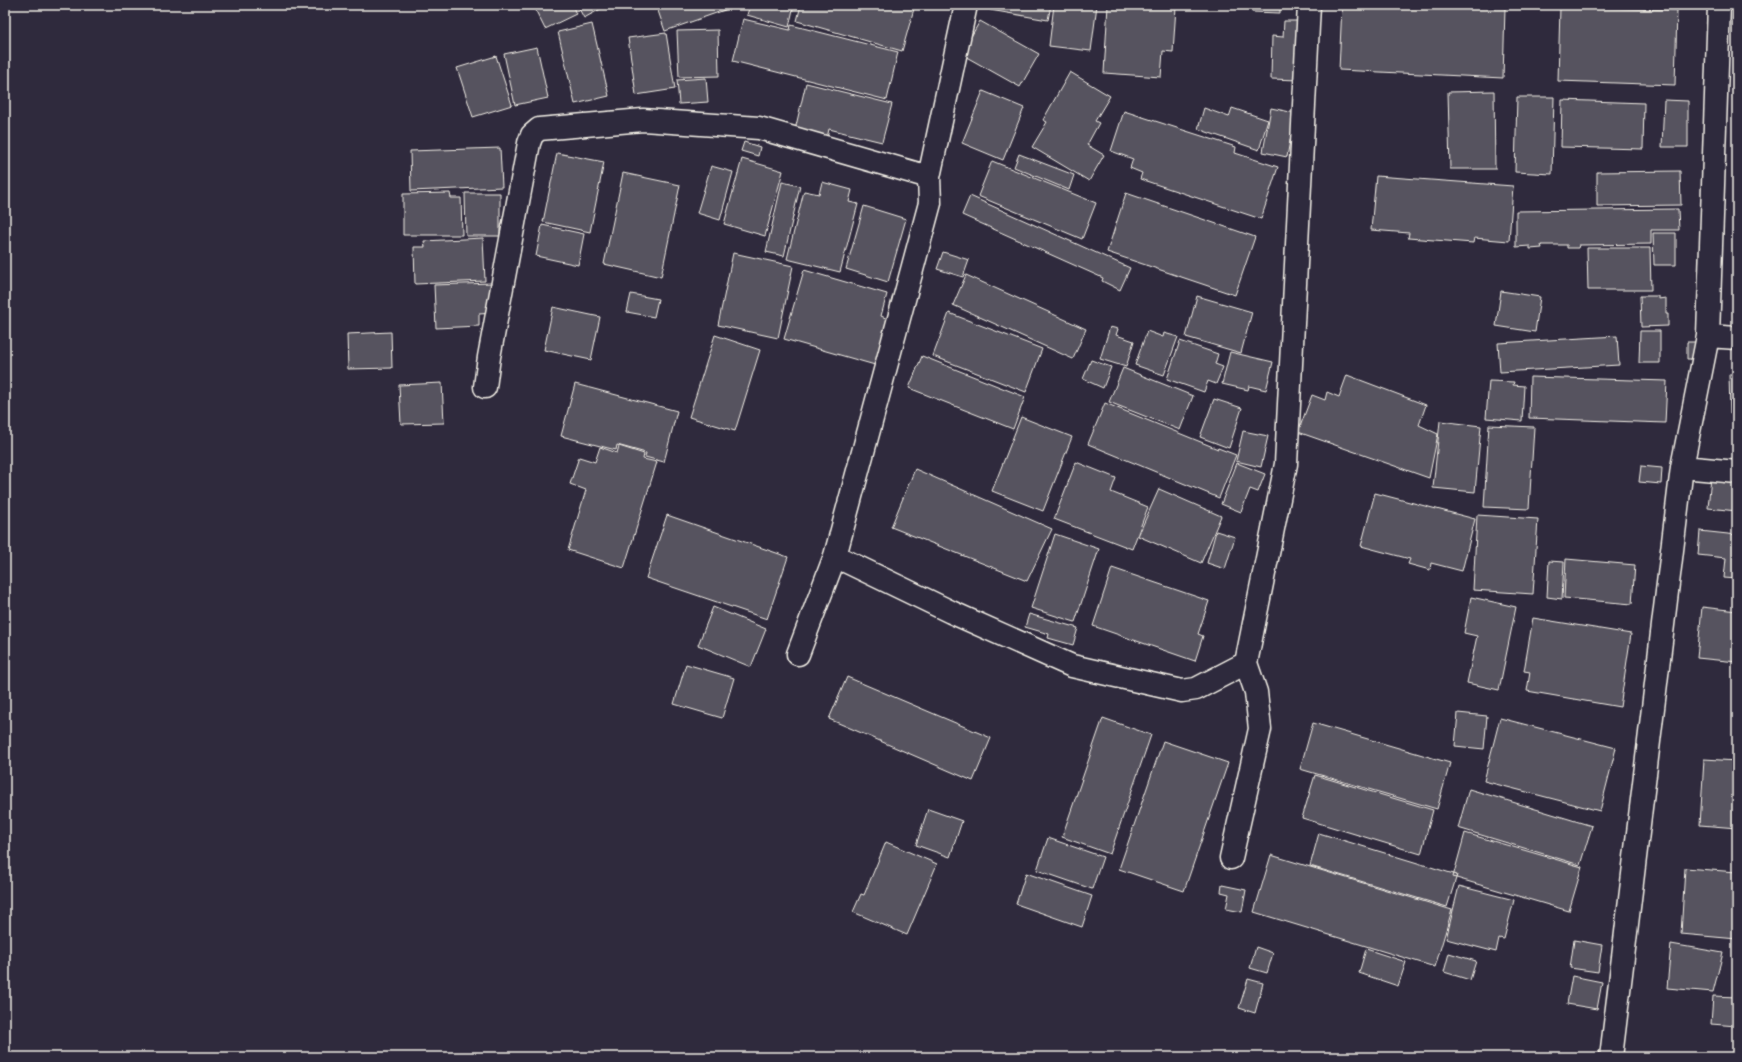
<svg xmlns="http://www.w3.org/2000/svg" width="1742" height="1062" font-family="Kalam,sans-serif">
	<rect width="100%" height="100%" fill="#2f2a3d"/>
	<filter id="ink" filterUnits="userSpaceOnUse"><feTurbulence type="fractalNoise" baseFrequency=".025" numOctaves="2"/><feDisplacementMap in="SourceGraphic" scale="8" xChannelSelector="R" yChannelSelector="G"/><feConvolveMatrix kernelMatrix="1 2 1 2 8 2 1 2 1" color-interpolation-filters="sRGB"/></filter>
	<g filter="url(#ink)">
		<path fill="#56525f" stroke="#f4f1e8" d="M533,5H572L576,14L545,29Z
			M577,5H608L584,18Z
			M656,5H739L665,31Z
			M750,5H794L789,27L747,15Z
			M801,5H915L902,51L797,21Z
			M991,5H1051L1048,20L990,10Z
			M1054,5H1097L1091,51L1049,46Z
			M1108,5L1176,7L1173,52L1163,51L1161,77L1104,73Z
			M1227,5H1249V7Z
			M1252,5H1280V13L1252,12Z
			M1342,5H1445L1505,8L1503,78L1339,70Z
			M1560,7L1677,10L1675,85L1558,81Z
			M743,19L790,30L791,25L898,52L887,100L733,61Z
			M980,21L1039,54L1020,87L961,54Z
			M1284,21H1300L1299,80L1271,79L1272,36L1283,37Z
			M592,24L609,96L575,104L558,32Z
			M718,30L719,76L679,77L677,31Z
			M666,33L675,89L636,95L628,38Z
			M537,47L548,98L515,105L504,54Z
			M496,56L512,105L473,117L457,68Z
			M1070,72L1110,96L1095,121L1099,123L1087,145L1104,155L1089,181L1032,147L1047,122L1043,120Z
			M706,78L708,102L679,104L677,80Z
			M806,83L892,104L882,142L829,129L827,138L795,130Z
			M983,91L1024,108L1003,160L962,143Z
			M1494,91L1495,169H1450L1448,92Z
			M1517,97H1554L1552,174L1515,172Z
			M1562,100L1644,103L1643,149L1561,147Z
			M1664,100L1688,101V147H1662Z
			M1204,108L1229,117L1232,108L1268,120L1259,150L1198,129Z
			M1271,108L1295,113L1287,157L1263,152Z
			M1124,111L1236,147L1235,153L1278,167L1261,219L1140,179L1142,173L1130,168L1133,159L1111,151Z
			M744,142L760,147L758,156L741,151Z
			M500,148L502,187L411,191L410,151Z
			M557,153L604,162L590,232L543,222Z
			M1019,154L1074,175L1069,190L1014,167Z
			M742,159L783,171L765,236L724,224Z
			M992,161L1096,203L1082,239L978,196Z
			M711,166L733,172L720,220L697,213Z
			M1680,171L1681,205L1597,206V172Z
			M623,173L680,185L661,277L604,264Z
			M1376,176L1513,186L1509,241L1474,238L1473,243L1408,238L1409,233L1371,230Z
			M782,182L800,186L784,256L766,252Z
			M822,182L852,190L849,202L858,204L840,272L787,259L804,191L819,194Z
			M450,193L451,198H461L462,235H403V194Z
			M465,193H500V236H466Z
			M1126,193L1255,237L1235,295L1107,252Z
			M970,196L1130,268L1120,290L1102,281L1103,278L962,215Z
			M864,206L906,219L888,282L846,269Z
			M1678,209L1679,230H1651V244L1579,245L1578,248H1567V245H1541L1542,248L1530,249V246L1516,247V211Z
			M542,225L584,234L578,265L536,256Z
			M1653,233H1676V265H1654Z
			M483,238L485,281L415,284L414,247H425L424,241Z
			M1587,248H1650L1651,290H1588Z
			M943,252L969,260L963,277L937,269Z
			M733,253L793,266L778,338L718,325Z
			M804,270L887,294L881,316L888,319L875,365L784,339Z
			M966,275L1086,329L1073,359L953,305Z
			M492,283L494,313L479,314V326L436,328L434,285Z
			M1501,291L1540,297L1535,332L1496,326Z
			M631,294L658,299L654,317L627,312Z
			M1197,296L1252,312L1241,353L1186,337Z
			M1640,296H1658V299L1666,298V314H1668V326L1641,327Z
			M553,307L600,317L591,360L544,350Z
			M949,313L1042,349L1026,392L933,356Z
			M1110,327L1118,329L1116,335L1134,341L1126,367L1100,359Z
			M1147,331L1163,337L1164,333L1178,337L1164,375L1135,365Z
			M1640,331H1660V363H1639Z
			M391,332L392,368L348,369L347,334Z
			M715,335L760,350L735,431L689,417Z
			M1617,336L1619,365L1500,372L1498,343Z
			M1180,341L1218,354L1215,364L1223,367L1216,384L1208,381L1204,392L1167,379Z
			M1687,342H1697V359H1687Z
			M1230,352L1273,362L1266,390L1249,386L1248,390L1222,384Z
			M922,356L1025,397L1013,429L909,388Z
			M1091,360L1111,367L1103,388L1083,379Z
			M1123,368L1193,396L1180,430L1109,402Z
			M1729,374H1737V414H1730Z
			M1347,375L1426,405L1419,425L1438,434L1429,478L1298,432L1312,395L1325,400L1327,392L1339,397Z
			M1530,377L1667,381L1665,423L1529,418Z
			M1489,381L1514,382L1513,385L1524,386L1522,421L1486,418Z
			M442,383L444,423L401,424L399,385Z
			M575,384L677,411L664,462L645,457L646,453L617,445L616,450L561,436Z
			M1214,399L1242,408L1229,448L1200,437Z
			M1105,403L1218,449V448L1236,455L1219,498L1088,444Z
			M1021,417L1072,437L1043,511L992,491Z
			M1440,421L1481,426L1475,492L1433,488Z
			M1489,425L1534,427L1529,509L1484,507Z
			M1243,431L1268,436L1261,467L1236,461Z
			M619,446L644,454L643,459L657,462L624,568L568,550L586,490L570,484L579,457L595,462L600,447L617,453Z
			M1076,462L1116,478L1111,492L1148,507L1132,549L1054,519Z
			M1237,463L1265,474L1258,492L1250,489L1241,512L1221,504Z
			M1641,466L1662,468L1661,484L1639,482Z
			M915,469L1052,529L1027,581L891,527Z
			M1711,477L1737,480V511L1708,508Z
			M1159,489L1221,516L1201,563L1138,536Z
			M1375,493L1475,519L1462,571L1431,563L1430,570L1408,564L1410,559L1361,546Z
			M667,515L788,557L767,619L646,578Z
			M1477,515L1538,519L1533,594L1473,590Z
			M1216,531L1235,537L1225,569L1207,563Z
			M1700,531L1737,535V579L1724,578L1726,558L1698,555Z
			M1055,534L1099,549L1075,622L1031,608Z
			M1566,559L1635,565L1632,604L1564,598Z
			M1549,561L1564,562L1562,599L1547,597Z
			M1112,568L1209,601L1198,634L1203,636L1195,661L1093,626Z
			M1471,597L1516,607L1499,690L1467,683L1477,636L1464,633Z
			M713,607L766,629L751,667L698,645Z
			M1702,607L1737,611V608V662L1697,658Z
			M1029,614L1078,628L1073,645L1048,638L1049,634L1025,627Z
			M1533,618L1631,634L1620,707L1527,691L1530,672L1524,671Z
			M686,664L734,678L722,718L674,704Z
			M847,677L991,738L973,781L829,719Z
			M1458,713L1487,716L1484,749L1455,746Z
			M1103,718L1151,735L1110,854L1062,837Z
			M1500,718L1616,748L1600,811L1484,781Z
			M1313,723L1450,763L1437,809L1300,769Z
			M1163,741L1228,763L1184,891L1119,869Z
			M1704,759L1737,761V828L1700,825Z
			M1315,775L1433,810L1421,854L1302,818Z
			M1469,789L1592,826L1580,865L1458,828Z
			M928,809L962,821L950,857L916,845Z
			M1319,833L1457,875L1447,907L1310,866Z
			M1465,833L1582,867L1569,911L1453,877Z
			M1048,838L1103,857L1092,889L1037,870Z
			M886,842L937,864L907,935L853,912L861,894L864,895Z
			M1271,855L1452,910L1435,967L1254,912Z
			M1685,868L1737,872V939L1681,934Z
			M1026,873L1092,896L1082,927L1016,904Z
			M1222,885L1246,890L1242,912L1226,909L1229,894L1221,892Z
			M1459,886L1514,900L1504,939L1499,938L1496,952L1446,939Z
			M1574,940L1602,945L1598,972L1570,968Z
			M1671,944L1723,953L1713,992L1667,988Z
			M1256,947L1273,953L1267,973L1250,968Z
			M1366,949L1406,962L1398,986L1359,973Z
			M1449,953L1476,961L1470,980L1444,972Z
			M1572,976L1602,982L1597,1009L1567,1004Z
			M1248,979L1263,983L1255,1013L1239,1008Z
			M1713,996L1737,997V1026L1711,1024Z"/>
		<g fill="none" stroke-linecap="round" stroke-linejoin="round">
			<g stroke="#f4f1e8" stroke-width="25">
				<path id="street" d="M929,177L966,5
					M1708,336L1737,338
					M485,387L489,357L529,143L532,135L539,129L643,120L759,128L929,177L930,203L835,556L798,654
					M1682,467L1737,472
					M835,556L951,612L1072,666L1182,691L1196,689L1246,663L1286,464L1309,5
					M1231,858L1260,729L1256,692L1246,663
					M1611,1057L1682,467L1708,336L1719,5"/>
			</g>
			<use href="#street" stroke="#2f2a3d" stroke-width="22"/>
		</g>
	</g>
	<rect width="1742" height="1062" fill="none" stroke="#2f2a3d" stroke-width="20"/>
	<rect x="10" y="10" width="1722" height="1042" fill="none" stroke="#f4f1e8" stroke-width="1.5" filter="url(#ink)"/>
</svg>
